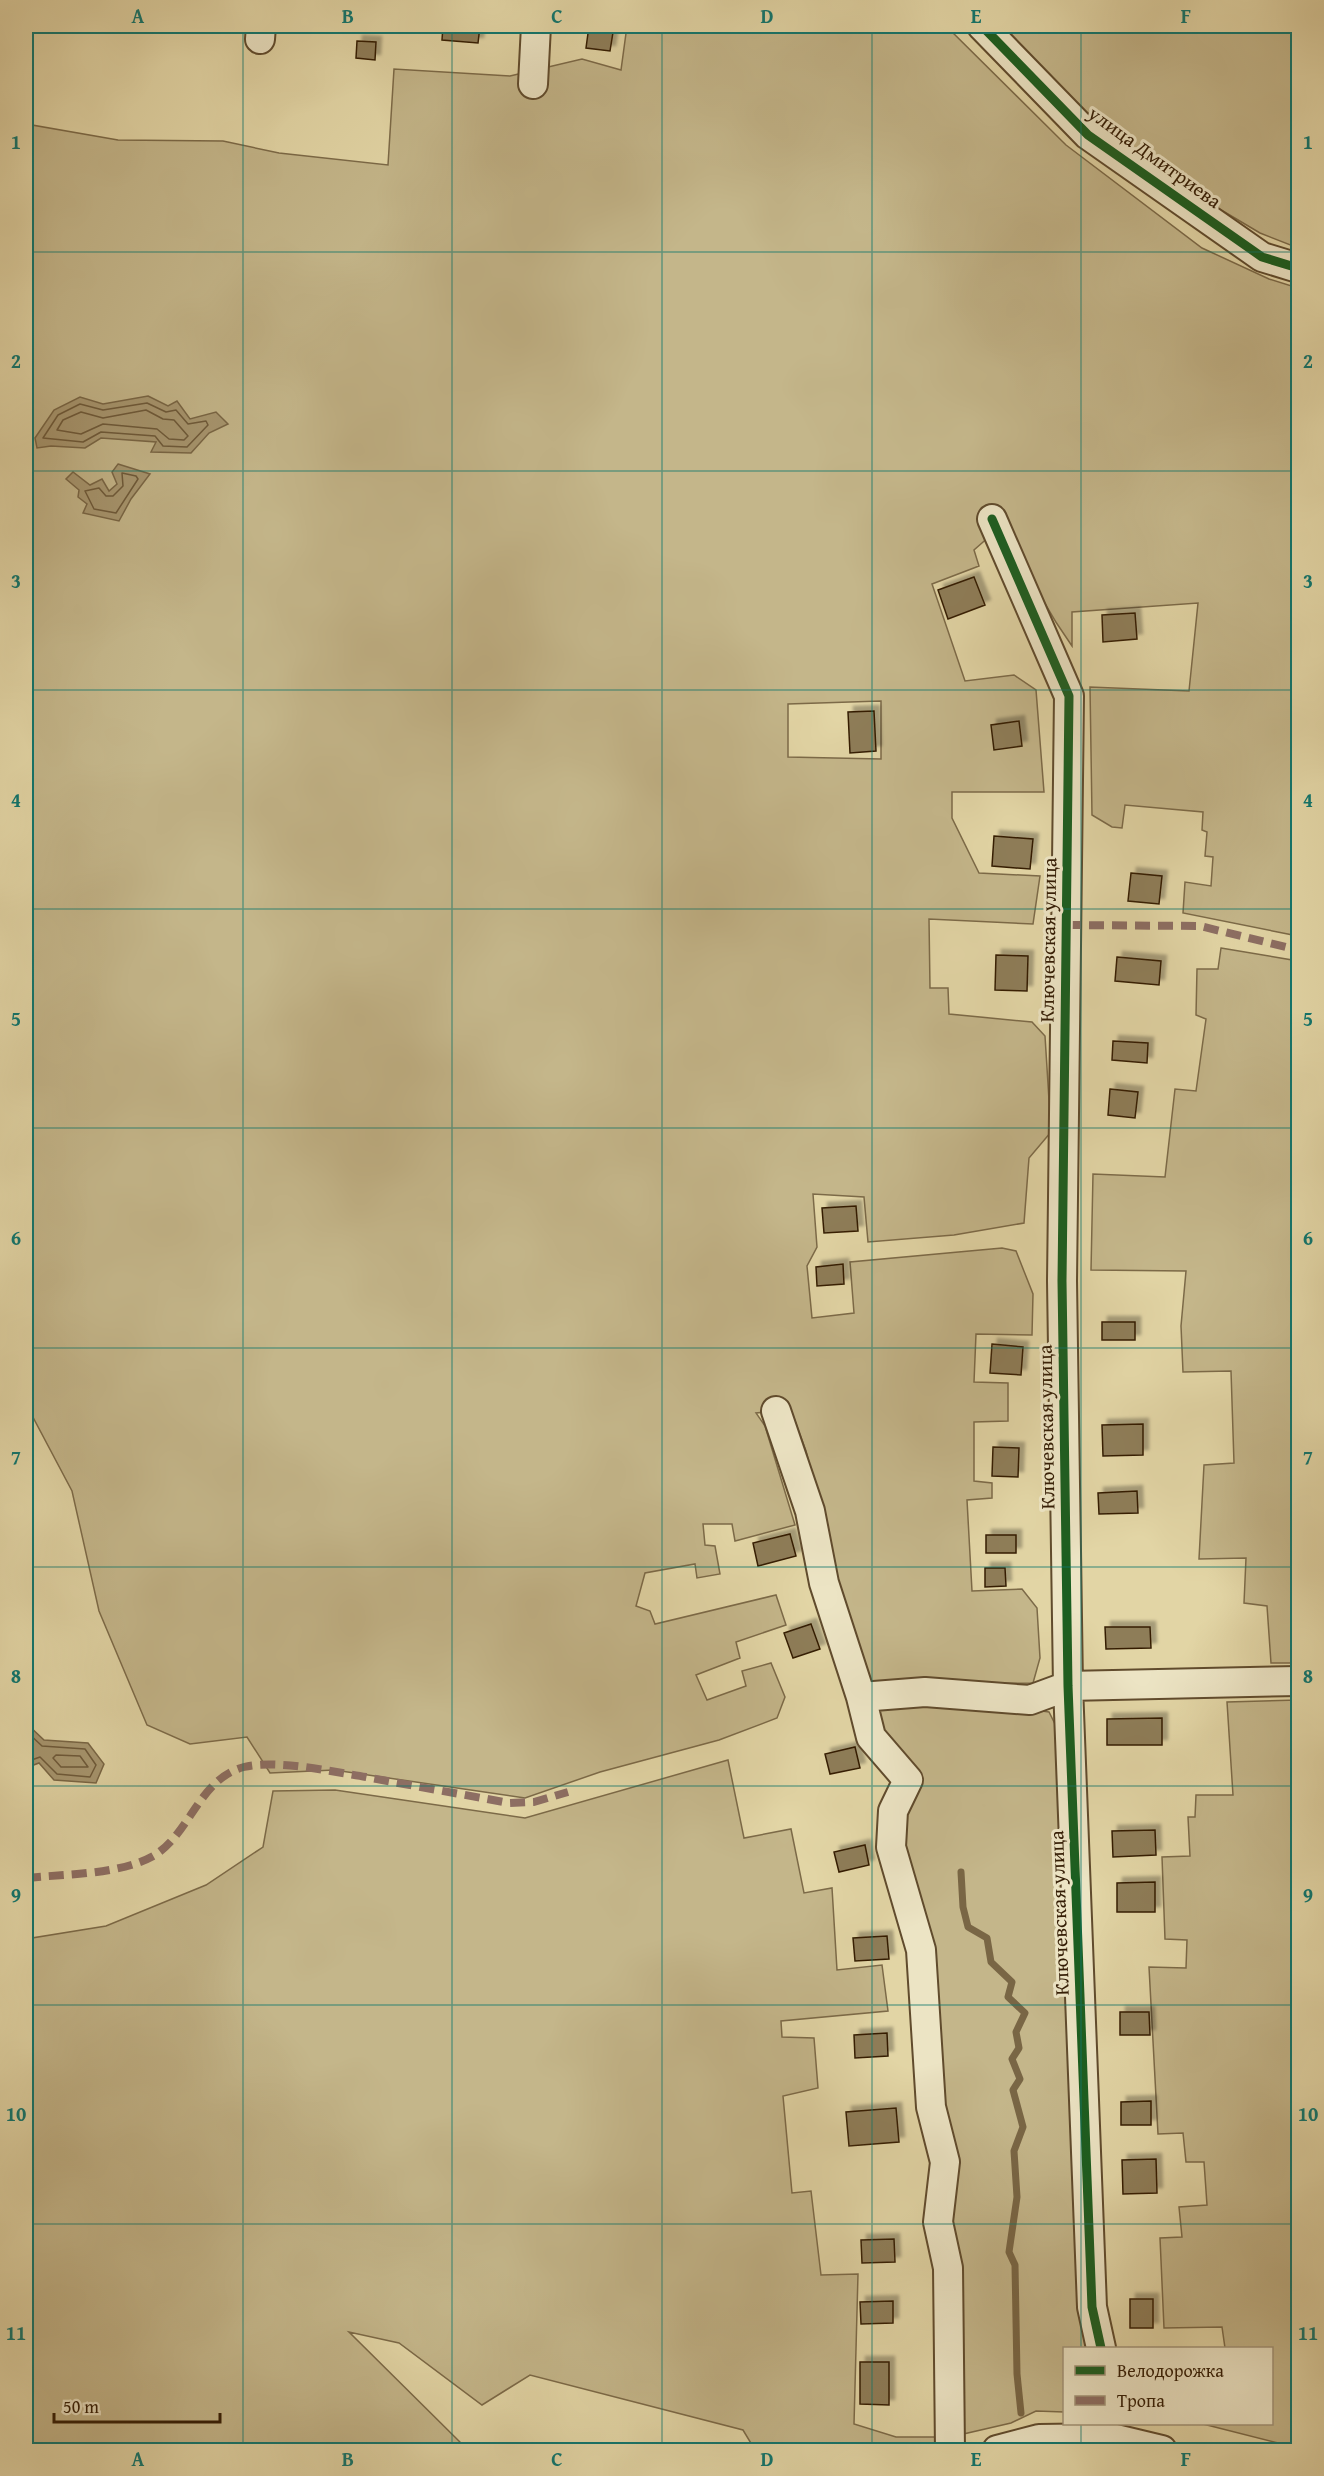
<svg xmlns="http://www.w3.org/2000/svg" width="1324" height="2476" font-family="'Gentium Book Plus',serif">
	<defs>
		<filter id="shadow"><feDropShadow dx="5.5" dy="-5.5" stdDeviation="1.5" flood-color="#0004"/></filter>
	</defs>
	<rect width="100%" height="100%" fill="#e2d5a5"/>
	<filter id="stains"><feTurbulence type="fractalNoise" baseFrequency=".00333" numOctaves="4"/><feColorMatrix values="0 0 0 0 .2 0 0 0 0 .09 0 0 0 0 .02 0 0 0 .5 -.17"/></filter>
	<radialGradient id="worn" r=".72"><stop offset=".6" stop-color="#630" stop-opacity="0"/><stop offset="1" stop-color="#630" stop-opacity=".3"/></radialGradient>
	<path fill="#c4b68a" stroke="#7c6a48" stroke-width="1.5" fill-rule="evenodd" d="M627,26H946L1066,145L1202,248L1269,279L1298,288V936L1183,913L1185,882L1211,886L1213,857L1205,856L1207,832L1202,830L1203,812L1125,805L1122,828L1112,827L1092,815L1090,687L1189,691L1198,603L1072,612V646C1044,607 1023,566 1007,521L974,550L979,566L932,584L965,681L1014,675L1036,690L1044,792H952V818L979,873L1040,876L1033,924L929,919L930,988H948L949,1014L1032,1022L1045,1036L1051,1132L1029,1158L1024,1223L954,1235L868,1242L864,1197L813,1194L817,1247L807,1266L812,1318L854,1313L850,1262L1002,1248L1016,1251L1033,1294L1032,1335L976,1334L974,1382L1008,1383V1421L974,1422V1481L992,1483V1498L967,1500L972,1591L1022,1589L1037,1608L1040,1658L1033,1683L870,1685L836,1592L825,1526L806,1451L791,1410L756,1413L765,1426L795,1525L735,1541L732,1524H703L705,1545L715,1546L720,1574L697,1578L695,1564L645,1573L636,1606L650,1611L655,1624L776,1595L786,1625L736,1642L740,1658L696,1675L707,1700L746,1686L742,1671L771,1663L785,1697L777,1718L719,1740L600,1772L525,1798L334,1770L270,1773L247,1737L190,1744L147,1725L99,1611L72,1491L26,1404V124L118,140L223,141L279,153L388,165L394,69L510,76L582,59L621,70ZM881,701V759L788,757V704Z
		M1000,26H1298V248L1260,233L1179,185L1105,132Z
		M1221,948L1298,961V1663H1271L1267,1606L1244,1603L1246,1558L1199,1559L1204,1465L1234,1463L1231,1371L1183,1372L1181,1326L1186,1271L1091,1270L1093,1174L1165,1177L1175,1089L1196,1091L1206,1019L1196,1015L1197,969H1218Z
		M1298,1700V2448L1203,2424H1272V2348H1225L1222,2327L1164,2328L1160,2238L1182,2237L1179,2207L1207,2205L1204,2162H1186L1183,2133L1158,2134L1149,1967L1186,1968L1187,1940L1165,1939L1162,1857L1190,1856L1188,1817H1195L1196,1795H1233L1227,1702Z
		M876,1705L1007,1706L1049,1712L1057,1728L1089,2348H1064V2412L1036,2411L1011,2423L959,2435L949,2219L940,2101L900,1846L903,1811Z
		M728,1760L744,1838L791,1829L804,1893L832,1888L837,1970L882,1965L888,2011L781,2021L782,2037L814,2038L818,2088L783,2096L792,2193L811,2191L821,2275L858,2274L854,2424L896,2437H936L937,2450H755L743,2430L530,2375L482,2405L399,2343L349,2332L468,2450H26V1939L106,1926L206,1885L263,1847L273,1791L335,1790L525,1818Z"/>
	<path fill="#a7966f" stroke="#796645" stroke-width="1.5" d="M148,396L168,406L177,401L190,419L216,412L228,424L209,433L191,453L151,452L156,442L101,438L85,448L51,446L37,448L35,438L54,410L80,397L103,404Z
		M118,464L150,474L131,499L119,521L83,513L87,504L78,497L79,490L66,479L73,472L90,485L102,479L109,491L117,484L112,472Z
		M26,1723L44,1740L88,1743L104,1764L96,1783L54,1780L39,1763L26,1768Z"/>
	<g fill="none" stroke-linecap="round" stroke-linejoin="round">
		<path stroke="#6e5a3a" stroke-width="1.5" d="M147,403L166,412L176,410L188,424L206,421L208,425L187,447L163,446L155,436L101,432L83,442L43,438L58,415L80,404L103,410Z
			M146,410L163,419L174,420L188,436L184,440L169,439L157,429L103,424L81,434L57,430L63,420L81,412L103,418Z
			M122,473L136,476L138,479L116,513L94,509L85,491L99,488L106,496H113L123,486Z
			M26,1731L42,1746L85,1749L96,1765L90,1777L57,1774L40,1757L26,1762
			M56,1755L80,1756L88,1767H61L53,1758Z"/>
		<path stroke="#796645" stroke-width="7" d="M961,1872L963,1907L968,1927L987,1938L991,1962L1012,1982L1008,1997L1025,2013L1016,2032L1019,2048L1012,2059L1020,2079L1013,2090L1023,2127L1014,2151L1017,2197L1009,2252L1015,2265L1017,2374L1021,2413"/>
	</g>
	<path fill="#8e7d58" stroke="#341d05" stroke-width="1.5" filter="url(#shadow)" d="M278,26H304L303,30Z
		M443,26H480L478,43L442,40Z
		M589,26H614L610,51L586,48Z
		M357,41L376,42L375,60L356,58Z
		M974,577L985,605L948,619L938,590Z
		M1135,613L1137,639L1103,642L1102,615Z
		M874,711L876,751L850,753L848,712Z
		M1019,721L1022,746L994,750L991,725Z
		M994,836L1033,839L1030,869L992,866Z
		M1131,873L1162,876L1159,904L1128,901Z
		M996,955L1028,956L1027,991L995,990Z
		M1117,957L1161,961L1159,985L1115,981Z
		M1113,1041L1148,1043L1147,1063L1112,1060Z
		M1110,1089L1138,1092L1135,1118L1108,1115Z
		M856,1206L858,1231L824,1233L822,1208Z
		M843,1264L844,1284L817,1286L816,1267Z
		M1102,1322H1135V1340H1102Z
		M992,1344L1023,1347L1021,1375L990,1373Z
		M1143,1424V1455L1103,1456L1102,1425Z
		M993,1447L1019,1448L1018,1477L992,1476Z
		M1137,1491L1138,1513L1099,1514L1098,1493Z
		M790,1534L796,1556L758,1566L753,1543Z
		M986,1535H1016V1553H986Z
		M985,1568H1005L1006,1586L985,1587Z
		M811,1624L820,1649L793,1658L784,1633Z
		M1105,1627H1150L1151,1648L1106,1649Z
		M1162,1718V1745H1107V1719Z
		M855,1747L860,1768L830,1774L825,1754Z
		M1155,1830L1156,1855L1113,1857L1112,1831Z
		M865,1845L869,1865L839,1872L834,1852Z
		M1155,1882V1912H1117V1883Z
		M887,1936L889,1959L855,1961L853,1938Z
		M1120,2012H1149L1150,2035H1120Z
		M887,2033L888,2056L855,2058L854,2035Z
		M1151,2101V2125H1121V2102Z
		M896,2108L899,2142L849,2146L846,2112Z
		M1156,2159L1157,2193L1123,2194L1122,2160Z
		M894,2239L895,2262L862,2263L861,2240Z
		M1130,2299H1153V2328H1130Z
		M893,2301V2323L861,2324L860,2302Z
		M860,2362H889V2405L860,2404Z"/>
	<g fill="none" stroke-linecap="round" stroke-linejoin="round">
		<g stroke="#604b2d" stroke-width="32">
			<path id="minor" d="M982,26L1088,135L1262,257L1298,268
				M260,39L261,26
				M533,84L536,26
				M992,519L1069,696L1062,1281L1068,1686L1092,2307L1101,2348
				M776,1411L810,1511L824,1583L861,1697L871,1737L908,1780L893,1811L891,1847L921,1950L931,2107L945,2162L938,2222L948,2268L950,2450
				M861,1697L925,1692L1030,1700L1068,1686L1298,1681
				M997,2450L1039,2439L1112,2438L1162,2450"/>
		</g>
		<use href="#minor" stroke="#ece4c4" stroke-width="28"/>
		<path stroke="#8d6e63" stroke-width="8" stroke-dasharray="15 8" stroke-linecap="butt" d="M1066,925L1200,926L1298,950
			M26,1878C64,1874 121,1875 155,1855C191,1832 199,1779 244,1767C276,1759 333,1772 366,1777C413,1786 461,1794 509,1803L534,1802L568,1792"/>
		<g stroke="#ece4c4" stroke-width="13">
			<path id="cycleway" d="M982,26L1088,135L1262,257L1298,268
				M992,519L1069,696L1062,1281L1068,1686L1092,2307L1101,2348"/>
		</g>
		<use href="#cycleway" stroke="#1b5e20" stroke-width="9"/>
	</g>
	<path fill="none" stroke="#0f766e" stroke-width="1.5" stroke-opacity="0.55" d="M243,26V2450M452,26V2450M662,26V2450M872,26V2450M1081,26V2348M26,252H1298M26,471H1298M26,690H1298M26,909H1298M26,1128H1298M26,1348H1298M26,1567H1298M26,1786H1298M26,2005H1298M26,2224H1298M1081,2424V2450"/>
	<g text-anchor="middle" stroke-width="6" stroke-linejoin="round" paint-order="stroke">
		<g font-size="20" fill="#341d05" stroke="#ece4c4">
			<text transform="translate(1155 157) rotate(36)" y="7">улица Дмитриева</text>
			<text transform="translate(1048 940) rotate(-89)" y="7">Ключевская улица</text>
			<text transform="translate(1046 1427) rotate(-91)" y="7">Ключевская улица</text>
			<text transform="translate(1059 1913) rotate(-92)" y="7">Ключевская улица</text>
		</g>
	</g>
	<rect width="1324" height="2476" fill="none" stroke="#e2d5a5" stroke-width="66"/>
	<rect x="1063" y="2347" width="210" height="78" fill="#ece4c4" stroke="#a29478" stroke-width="1.5"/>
	<rect x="1075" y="2366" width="30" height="9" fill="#1b5e20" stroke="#a29478" stroke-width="1.5"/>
	<text x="1117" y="2377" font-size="18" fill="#341d05">Велодорожка</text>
	<rect x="1075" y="2396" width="30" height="9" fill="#8d6e63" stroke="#a29478" stroke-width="1.5"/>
	<text x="1117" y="2407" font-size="18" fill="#341d05">Тропа</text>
	<path d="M54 2413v9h166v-9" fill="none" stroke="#341d05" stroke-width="3"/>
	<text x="63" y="2413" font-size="18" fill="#341d05" stroke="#ece4c4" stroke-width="4.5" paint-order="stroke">50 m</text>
	<rect x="33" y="33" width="1258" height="2410" fill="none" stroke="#0f766e" stroke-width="2"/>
	<g font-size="20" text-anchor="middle" font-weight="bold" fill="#0f766e">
		<text x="138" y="23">A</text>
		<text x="348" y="23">B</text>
		<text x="557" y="23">C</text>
		<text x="767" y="23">D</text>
		<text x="976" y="23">E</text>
		<text x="1186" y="23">F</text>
		<text x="16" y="149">1</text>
		<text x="1308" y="149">1</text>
		<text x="16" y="368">2</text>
		<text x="1308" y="368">2</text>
		<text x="16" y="588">3</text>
		<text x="1308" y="588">3</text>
		<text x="16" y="807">4</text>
		<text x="1308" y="807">4</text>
		<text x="16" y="1026">5</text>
		<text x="1308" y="1026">5</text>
		<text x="16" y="1245">6</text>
		<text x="1308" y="1245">6</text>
		<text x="16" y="1464">7</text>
		<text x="1308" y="1464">7</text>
		<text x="16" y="1683">8</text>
		<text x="1308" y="1683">8</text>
		<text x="16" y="1902">9</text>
		<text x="1308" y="1902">9</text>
		<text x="16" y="2121">10</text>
		<text x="1308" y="2121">10</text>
		<text x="16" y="2340">11</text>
		<text x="1308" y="2340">11</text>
		<text x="138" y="2466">A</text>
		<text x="348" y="2466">B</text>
		<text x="557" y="2466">C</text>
		<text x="767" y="2466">D</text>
		<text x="976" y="2466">E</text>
		<text x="1186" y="2466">F</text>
	</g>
	<rect width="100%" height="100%" filter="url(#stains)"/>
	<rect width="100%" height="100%" fill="url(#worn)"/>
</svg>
